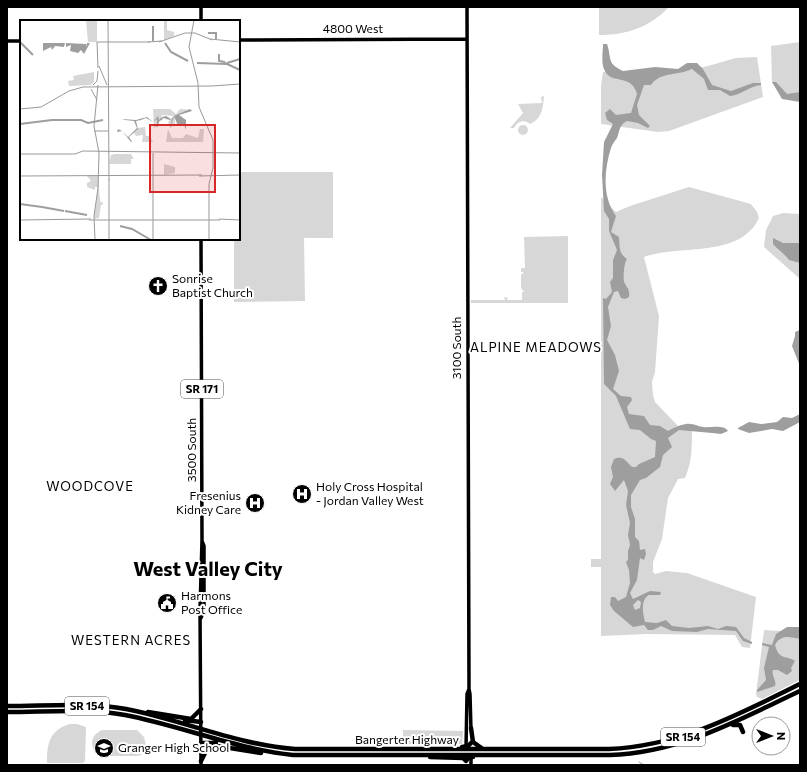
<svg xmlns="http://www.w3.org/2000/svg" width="807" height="772" font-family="Commissioner,sans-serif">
	<rect width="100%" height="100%" fill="#fff"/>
	<path fill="#d7d7d7" d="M599,7H669C650,27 627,35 599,35Z
		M800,42V97L785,96L776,83H772L771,46Z
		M757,57L763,97L669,131L658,132L601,124V85L603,72L666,75L708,66L736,58Z
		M544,96C543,108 542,119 530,124C525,119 517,121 514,128H510L523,113L518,104L542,103L541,97Z
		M518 130a5 5 0 1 1 10 0a5 5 0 1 1-10 0Z
		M239,172H333V238H304L305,301L234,302V239H239Z
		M689,187L751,204L757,212L759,218C740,259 679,244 644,257L659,316L655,372L652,382L653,395L655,402L679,427L692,430C692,447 692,462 685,478L678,479L668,498L662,539L653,562V572L655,574L666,571L687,573L756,597L750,648L742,647L735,635L647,634L601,636V567H591V559H601V197L616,212L630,206Z
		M783,213L800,214V279L764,247L766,230L773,216Z
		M568,236V303H471V300H505L504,297L508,298L507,300H522V292H524L521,288V275L524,272H521V268H525L524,237Z
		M764,630L797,632L800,630V680L762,699L757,697L756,694Z
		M70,724H77L86,727L85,761L83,763H47C47,744 49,730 70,724Z
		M103,730H137L144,737L146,745L141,755L136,756H105L97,754C88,745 92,733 103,730Z
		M403,730L463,731L462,744H403Z"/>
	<path fill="#9e9e9e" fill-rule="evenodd" d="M603,44H607C612,58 606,63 623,71L655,67L678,69L687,63H697L703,69L712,85L731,91L753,83H761V85C749,86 742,95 730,96L720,90H708L704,79L692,69C678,76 661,71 651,85H644L637,105L639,115L650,126L648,128L638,123L627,121C619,125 620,130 617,138C615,141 612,144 611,148C604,170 602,197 616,216L611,232L619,237C620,246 618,253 627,259C624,263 623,277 624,282C627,288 630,289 629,297L625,299L621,298L618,291L614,292L608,307L611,326L607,340L615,355L619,371L613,389L621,396L631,397L632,400L627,407L629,414L644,416L650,425L660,426L668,431C673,428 680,425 686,424C694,423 698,427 704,427C711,428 723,424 728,431L721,434L712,433L679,430L668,438L672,447L663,455L660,467L646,478L640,480L631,495V507L635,519V537L639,541L640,550L645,549L646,554L644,560L640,558L637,580L630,593L633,599L650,591L661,592L660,595H649C640,600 643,614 645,622L657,623L666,620L672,626L689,628L708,626L718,629L726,626L736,627L744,638L752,642V644L743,641L736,631L708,629L697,632L672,631L661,626L653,630H648L644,625L633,627L614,611L610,605L611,597H615L618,601L626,597L630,583L629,570L626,562L628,560V551L630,545L628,535L630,523L626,505L628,491L624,480L615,491L610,484L613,477L611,467L614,459C623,455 626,461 632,467H636L639,464L655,457L656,441L651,439L640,430L630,429L616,396L604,384L603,298L606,299L612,292L610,282L613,278V260L617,250L609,231V219L604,211L602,175L604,142L613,124L607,120L605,113L610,109L616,115L631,113L637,94C631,72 610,86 604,69C601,62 603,52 603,44ZM638,600L641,602L640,608L635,610L633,605Z
		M772,82H776L787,94L800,92V102L782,99Z
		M773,238L783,243H800V263L789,260C784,253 778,250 773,244Z
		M800,330V366L792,346L795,336V332Z
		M800,414V422L783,431L772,429L749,433L738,429V428L749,422L761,424L777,422L783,417L792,418Z
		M787,627H800V639C790,637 781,634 775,645C779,661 787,655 795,661L791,668L792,671L787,675L778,670H773C771,676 777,680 775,686L757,692V690L766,680L764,668L769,647L762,645V643L772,645L776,634Z"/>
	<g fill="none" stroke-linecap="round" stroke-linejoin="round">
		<path stroke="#9e9e9e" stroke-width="1" d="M639,762L644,765"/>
		<path stroke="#000" stroke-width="3.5" d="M201,7V21
			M239,40L466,39
			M7,41H21
			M201,239L202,540L200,610L201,765
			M201,618L204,610V546L202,541
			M469,689L470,694L471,730
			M466,748L467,694L469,689L467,7
			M471,765V756"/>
		<path stroke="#000" stroke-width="4.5" d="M7,706C46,706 87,702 126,709C183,720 238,745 295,749H609C680,746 737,715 800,684
			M7,712C46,712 87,708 125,715C182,726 236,749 293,755H610C680,753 738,720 800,691
			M148,712L191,719L201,709
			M185,720L201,722
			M733,725H740L743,732
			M471,728L473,742L483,749
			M201,743H216
			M462,747L468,746L471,743
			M430,757L463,758L466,761L469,757H473
			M201,761L208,747L211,745L261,753"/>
	</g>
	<defs>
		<g id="church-disc" transform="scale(1)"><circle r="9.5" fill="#000" stroke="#fff"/><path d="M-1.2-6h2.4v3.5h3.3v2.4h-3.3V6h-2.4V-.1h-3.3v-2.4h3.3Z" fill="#fff"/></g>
		<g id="hospital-disc" transform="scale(1)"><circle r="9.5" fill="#000" stroke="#fff"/><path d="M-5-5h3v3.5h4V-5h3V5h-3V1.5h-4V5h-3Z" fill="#fff"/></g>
		<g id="civic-disc" transform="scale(1)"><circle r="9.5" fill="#000" stroke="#fff"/><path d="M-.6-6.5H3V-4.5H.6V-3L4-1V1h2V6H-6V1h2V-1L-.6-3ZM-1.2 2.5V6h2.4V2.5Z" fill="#fff"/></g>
		<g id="school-disc" transform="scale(1)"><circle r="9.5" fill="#000" stroke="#fff"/><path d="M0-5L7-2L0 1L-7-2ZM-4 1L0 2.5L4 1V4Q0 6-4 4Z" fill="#fff"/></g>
	</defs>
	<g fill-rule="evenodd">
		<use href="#church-disc" x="158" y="286"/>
		<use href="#hospital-disc" x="302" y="494"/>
		<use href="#hospital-disc" x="255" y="503"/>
		<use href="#civic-disc" x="167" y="603"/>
		<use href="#school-disc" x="104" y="748"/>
	</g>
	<g text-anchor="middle" stroke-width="4" stroke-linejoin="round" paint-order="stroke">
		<g fill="#fff" stroke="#4c4c4c" stroke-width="1">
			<rect x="181" y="380" width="42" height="18" rx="3"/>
			<rect x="65" y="697" width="44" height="18" rx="3"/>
			<rect x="661" y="728" width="44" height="18" rx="3"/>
		</g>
		<g font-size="11" font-weight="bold" fill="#000">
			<text x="202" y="393">SR 171</text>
			<text x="87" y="710">SR 154</text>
			<text x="683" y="741">SR 154</text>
		</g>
		<g font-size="12" fill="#000" stroke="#fff">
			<text x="353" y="33">4800 West</text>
			<text transform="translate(457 348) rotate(-90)" y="4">3100 South</text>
			<text transform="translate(192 450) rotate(-90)" y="4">3500 South</text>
			<text x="407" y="744">Bangerter Highway</text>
		</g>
		<g font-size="12" fill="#000" stroke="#fff" text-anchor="start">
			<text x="172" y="283">Sonrise<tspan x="172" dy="14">Baptist Church</tspan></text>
			<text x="316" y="491">Holy Cross Hospital<tspan x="316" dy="14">- Jordan Valley West</tspan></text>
			<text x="241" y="500" text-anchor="end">Fresenius<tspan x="241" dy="14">Kidney Care</tspan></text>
			<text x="181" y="600">Harmons<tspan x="181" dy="14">Post Office</tspan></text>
			<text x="118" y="752">Granger High School</text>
		</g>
		<g font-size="13" letter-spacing="1" fill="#000" stroke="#fff">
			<text x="536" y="352">ALPINE MEADOWS</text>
			<text x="90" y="491">WOODCOVE</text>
			<text x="131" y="645">WESTERN ACRES</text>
		</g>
		<g font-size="20" font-weight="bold" fill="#000" stroke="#fff">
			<text x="208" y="576">West Valley City</text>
		</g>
	</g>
	<g transform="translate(20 20)">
		<rect width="220" height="220" fill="#fff"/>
		<path d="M66,0H77V22H68ZM144,0H147V10L154,12V16L144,20ZM74,52V62L71,65L49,66L48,61L54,60L53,56ZM133,89H150L156,94L160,89L173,90L155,96V104L150,108L148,102L154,96L142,95L138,106L134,108ZM125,107L126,116H130L133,122H122L123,115L116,116L114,113L118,108ZM148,109L152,118H163L166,114L178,118L180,109H184L183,122H146ZM95,134H111L114,139H111V144H89L91,135ZM144,144L155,147V153L144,155ZM67,156H78L80,181L84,184L81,185L79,198L74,199L78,167H75V170L67,167V163L71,161Z" fill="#d7d7d7"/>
		<path d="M23,23H45L44,27L35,26L32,30L31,27L23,31ZM46,23L66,24V27L67,23H70L64,34L61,30L58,33L50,31L51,25L46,27ZM170,89L172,91L159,95L166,100V110L164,104L158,106L154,96L150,108L152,98L150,100L143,98L142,100L139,101L138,106L137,108V99L133,102L126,98L121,100L116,101L118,109L109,117L112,122H122H111L102,111L97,112L98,109L102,111L108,117L117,108L114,101L105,100L102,99L116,100L127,97L133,102L138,96L139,100L142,97L146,96L151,99L154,96Z" fill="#9e9e9e"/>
		<path fill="none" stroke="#9e9e9e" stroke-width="2" d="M133,6V21M188,13H196V19M0,22L13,35M145,23L151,32L168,41M199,34V41L205,42M177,43L207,44M205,43L220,50M207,43L220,39M0,104L32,100H61L68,103L83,100M0,184L22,187M22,187L44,191M45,191L67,195M100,206L112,209L131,220"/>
		<path fill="none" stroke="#999" stroke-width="1" d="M88,0L89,160M174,0L169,27L178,63L179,87L193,120V148L189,164V220M190,19L220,22M128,22L142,21M139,22L165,13H175L192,20M79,46L87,65M78,48L77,22H130M73,65L77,61L78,51M71,69L77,80M0,89L21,87L49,71L63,67L192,66L220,64M74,111H89M133,133V220M0,134H55L63,131L220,133M0,154V170M0,156L182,155M179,156L220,155M89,159V220M0,183V198M199,199L220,200M0,200L71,199M69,200H200M75,220L74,196L78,168L79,133L74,106L78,65"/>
		<path fill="#d62828" fill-opacity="0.15" stroke="#d62828" stroke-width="2" d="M130,105H195V172H130Z"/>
		<rect width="220" height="220" fill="none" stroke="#000" stroke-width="2"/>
	</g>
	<rect width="807" height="772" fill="none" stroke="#000000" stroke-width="16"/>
	<g transform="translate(771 736) rotate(90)"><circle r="19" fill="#ffffff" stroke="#999999"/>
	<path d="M0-3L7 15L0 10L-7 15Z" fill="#000000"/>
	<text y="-6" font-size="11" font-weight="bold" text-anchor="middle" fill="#000000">N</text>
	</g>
</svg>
